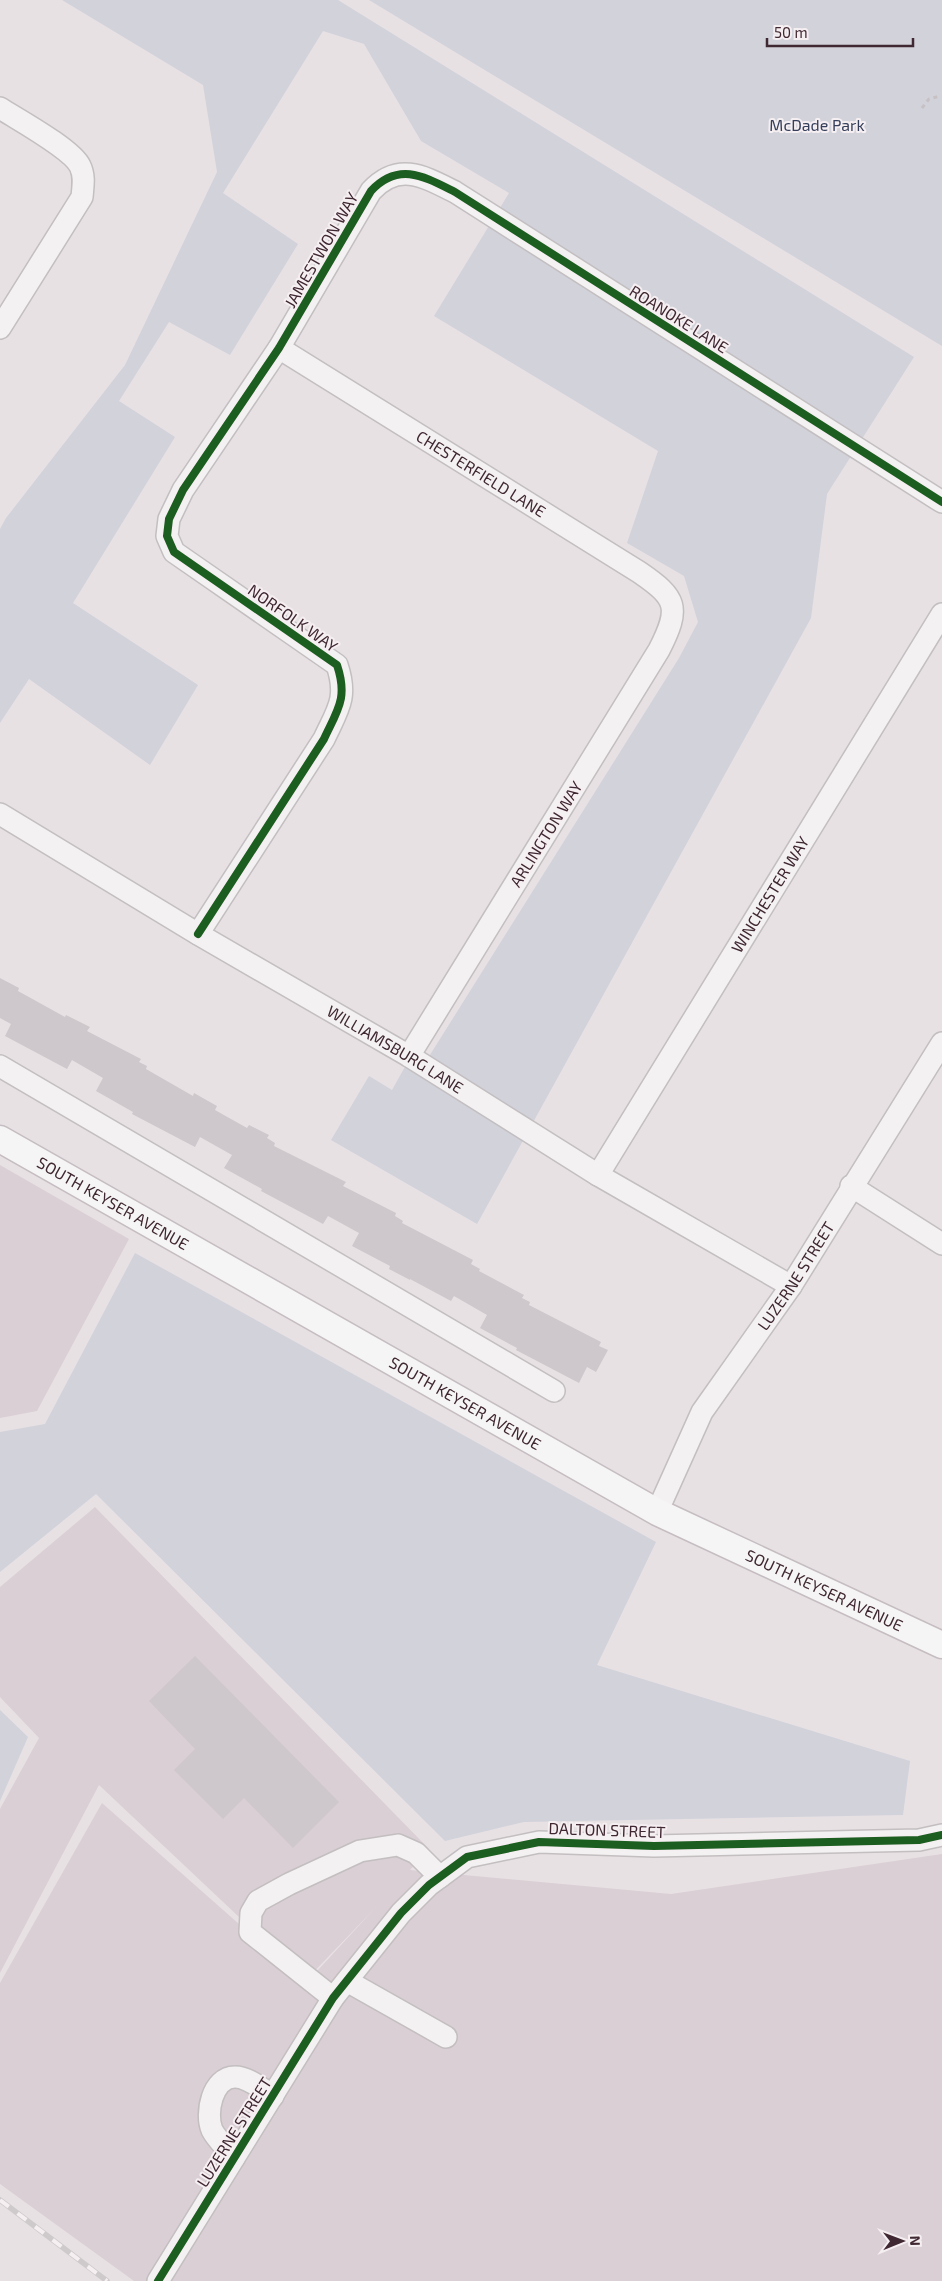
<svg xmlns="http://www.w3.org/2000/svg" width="942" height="2281" font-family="'Exo 2',sans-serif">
	<rect width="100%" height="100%" fill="#e7e1e4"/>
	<path fill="#dacfd4" d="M0,1165L129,1239L37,1411L0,1418Z
		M95,1507L429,1849L410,1870L671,1894L942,1854V2281H134L0,2184V1983L102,1803L306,1983L377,1906L306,1980L99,1785L0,1973V1809L39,1738L0,1697V1587Z"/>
	<path fill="#d2d2db" d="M62,0H338L914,357L827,494L811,618L477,1224L331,1140L369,1076L392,1090L406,1065L418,1074L679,658L698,622L684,576L627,543L658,451L434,316L509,193L421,141L364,44L323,31L223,193L298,244L230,355L169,322L119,401L175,437L73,603L198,685L150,765L29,679L0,723V529L6,518L125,365L217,172L203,85Z
		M369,0H942V346Z
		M135,1253L656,1542L597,1665L910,1761L903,1815L524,1822L445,1841L96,1494L0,1572V1432L45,1424Z
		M0,1710L28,1737L0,1801Z"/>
	<path fill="#cec7cb" d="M0,978L19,988L18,991L65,1017L66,1015L90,1027L87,1031L141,1059L139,1062L147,1066L146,1069L193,1096L194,1093L217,1106L215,1110L247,1128L249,1125L269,1135L267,1138L275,1143L274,1146L346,1182L343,1186L396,1213L395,1216L403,1221L402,1223L473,1260L471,1264L480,1269L479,1271L524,1295L522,1298L530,1302L529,1305L601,1342L599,1346L608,1350L596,1372L587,1367L579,1383L516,1350L517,1348L480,1328L487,1315L454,1296L451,1301L410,1279V1280L389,1269L390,1266L352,1246L359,1233L328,1216L323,1224L261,1191L262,1189L224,1168L232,1155L200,1137L195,1147L132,1114L133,1112L96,1091L103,1078L72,1060L67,1069L5,1036L11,1024L0,1018Z
		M195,1656L339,1802L293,1848L244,1798L223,1819L174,1770L195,1749L149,1701Z"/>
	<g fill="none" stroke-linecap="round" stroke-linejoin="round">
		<g stroke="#c3bec0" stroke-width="24">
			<g id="minor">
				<path d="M0,108C17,119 72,149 80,166C85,176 83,186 82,197L0,328"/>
				<path id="s1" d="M279,348L639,572C677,598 681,607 659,650L409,1056"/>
				<path id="s2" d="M0,814L198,934L409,1056L598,1175L791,1286"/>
				<path d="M198,934L324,739C338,709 348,698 337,665L174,552L167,536L169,519L183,490L279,348L371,191C399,161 425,177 455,192L942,502"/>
				<path d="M0,1066L554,1391"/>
				<path id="s3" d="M598,1175L942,614"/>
				<path d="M851,1186L942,1244"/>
				<path id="s4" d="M657,1512L702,1412L791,1286L942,1043"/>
				<path d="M347,1981L446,2037"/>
				<path d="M333,1998L250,1932L251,1913L258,1901L289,1884L360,1851L398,1845L416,1853L440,1877"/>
				<path d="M234,2158C228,2149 217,2140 212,2130C205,2114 212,2077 235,2077C248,2077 262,2089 273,2096"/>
				<path d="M158,2281L333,1998L401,1913L429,1885L467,1857L539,1842L654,1846L919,1840L942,1835"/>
			</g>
		</g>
		<g stroke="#c5bdc1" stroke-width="29">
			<g id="major">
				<path id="s5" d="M0,1139L657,1512L942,1645"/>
			</g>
		</g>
		<path stroke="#c7c1c4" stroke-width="3" stroke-dasharray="4 4" stroke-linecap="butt" d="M922,108L929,99L940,96"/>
		<use href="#minor" stroke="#f3f1f2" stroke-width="21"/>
		<use href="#major" stroke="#f6f5f5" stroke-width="26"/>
		<g stroke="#cecacc" stroke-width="5.5">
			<path id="rail" d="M0,2200L107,2281"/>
		</g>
		<use href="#rail" stroke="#f6eff2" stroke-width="4" stroke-dasharray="11" stroke-linecap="butt"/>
		<g stroke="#f6eff2" stroke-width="11">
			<path id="cycleway" d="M198,934L324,739C338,709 348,698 337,665L174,552L167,536L169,519L183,490L279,348L371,191C399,161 425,177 455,192L942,502
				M158,2281L333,1998L401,1913L429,1885L467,1857L539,1842L654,1846L919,1840L942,1835"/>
		</g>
		<use href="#cycleway" stroke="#1b5e20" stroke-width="8"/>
	</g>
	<g text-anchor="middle" stroke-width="4" stroke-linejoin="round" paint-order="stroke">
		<g font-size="16" fill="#353f5c" stroke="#f6eff2">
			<text x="817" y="131">McDade Park</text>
		</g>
		<g font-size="16" fill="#402832" stroke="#f6eff2">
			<text transform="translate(321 250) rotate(-60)" y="6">JAMESTWON WAY</text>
			<text transform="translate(679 319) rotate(32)" y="6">ROANOKE LANE</text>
			<text dy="6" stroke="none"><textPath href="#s1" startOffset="238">CHESTERFIELD LANE</textPath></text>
			<text transform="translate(293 618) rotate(35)" y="6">NORFOLK WAY</text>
			<text transform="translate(546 834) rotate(-58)" y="6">ARLINGTON WAY</text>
			<text dy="6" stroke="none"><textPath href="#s3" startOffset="329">WINCHESTER WAY</textPath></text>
			<text dy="6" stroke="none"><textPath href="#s2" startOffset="460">WILLIAMSBURG LANE</textPath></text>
			<text dy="6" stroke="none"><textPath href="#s5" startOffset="130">SOUTH KEYSER AVENUE</textPath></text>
			<text dy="6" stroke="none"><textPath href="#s4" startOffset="275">LUZERNE STREET</textPath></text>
			<text dy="6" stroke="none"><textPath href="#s5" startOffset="535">SOUTH KEYSER AVENUE</textPath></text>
			<text dy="6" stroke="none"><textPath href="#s5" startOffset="940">SOUTH KEYSER AVENUE</textPath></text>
			<text transform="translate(607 1830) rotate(2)" y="6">DALTON STREET</text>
			<text transform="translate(234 2132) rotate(-58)" y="6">LUZERNE STREET</text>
		</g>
	</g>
	<g transform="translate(902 2241) rotate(89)" stroke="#f6eff2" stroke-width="4" paint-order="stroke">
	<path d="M0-4L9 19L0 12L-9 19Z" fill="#402832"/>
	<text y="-8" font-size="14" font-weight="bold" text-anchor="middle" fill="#402832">N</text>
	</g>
	<path d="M767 38v8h146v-8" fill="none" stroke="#402832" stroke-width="2.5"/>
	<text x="774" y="38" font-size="15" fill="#402832" stroke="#f6eff2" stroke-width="4" paint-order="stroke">50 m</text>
</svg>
